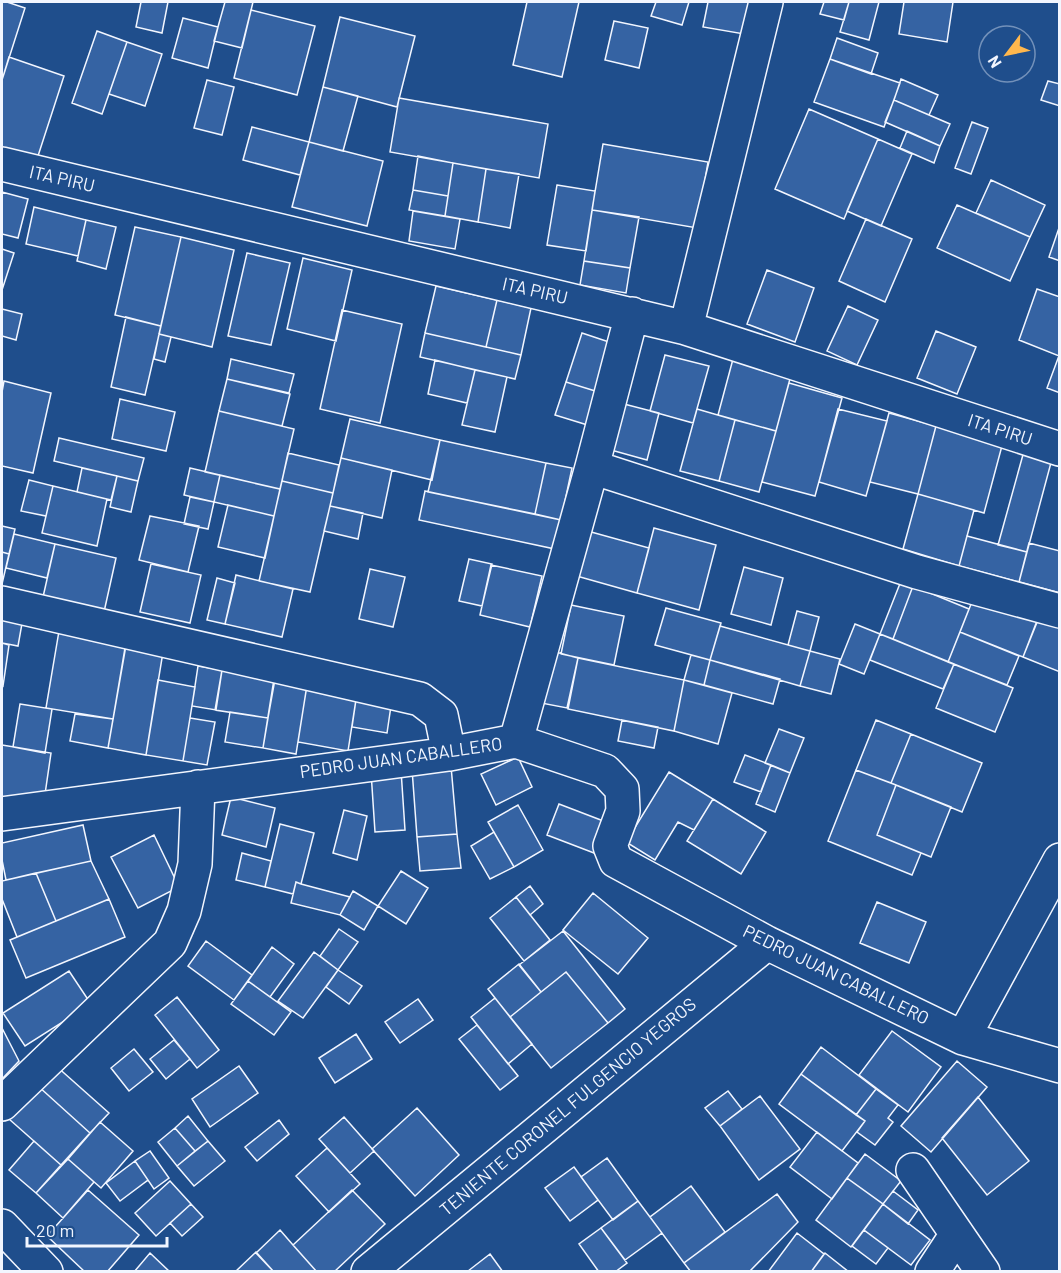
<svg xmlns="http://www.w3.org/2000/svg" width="1061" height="1273" font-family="Barlow,sans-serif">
	<rect width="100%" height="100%" fill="#1f4e8c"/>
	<path fill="#3563a3" stroke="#f2f6ff" stroke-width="1.5" d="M2,2H7L25,8L2,80Z
		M141,2H168L162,33L136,27Z
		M225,2H253L242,48L214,41Z
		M527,2H579L562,77L513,65Z
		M656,2H689L682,25L651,16Z
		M708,2H750L744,34L703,27Z
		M824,2H849L844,20L820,14Z
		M849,2H879L869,40L840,32Z
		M904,2H953L947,42L899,34Z
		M251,10L315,26L297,95L234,78Z
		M340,17L415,36L397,107L323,87Z
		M183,18L218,27L208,68L172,58Z
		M614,21L648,28L639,68L605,60Z
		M97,31L127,42L102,114L72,103Z
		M837,38L878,53L871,74L830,59Z
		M127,42L162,54L145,106L109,94Z
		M9,57L64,76L37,159L2,147V80Z
		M830,59L900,83L884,127L814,102Z
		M901,79L938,95L929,115L894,100Z
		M207,80L234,87L222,135L194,128Z
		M1048,81L1060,84V106L1041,100Z
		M323,87L358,96L343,151L309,142Z
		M399,98L548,124L539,178L390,152Z
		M894,100L950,124L940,146L885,122Z
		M809,109L878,139L844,219L775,189Z
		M972,122L988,128L971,174L955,168Z
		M252,127L309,142L300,175L243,160Z
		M907,131L940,146L934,163L900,148Z
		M878,139L912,154L881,226L847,211Z
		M309,142L383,161L367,226L292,207Z
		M603,144L708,162L697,228L592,210Z
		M418,156L453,163L448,196L413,190Z
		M453,163L486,169L478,222L445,216Z
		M486,169L519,174L510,228L478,222Z
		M991,180L1045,205L1030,237L976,213Z
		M557,185L595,191L586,251L547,245Z
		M413,190L448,196L445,216L409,210Z
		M2,192L28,199L18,238L2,234Z
		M957,205L1030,237L1010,281L937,248Z
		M34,207L86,220L78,256L26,244Z
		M592,210L639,217L630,268L584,261Z
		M413,211L460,219L455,249L409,241Z
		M866,219L912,239L885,302L839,281Z
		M86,220L116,227L106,269L77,261Z
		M1060,225V261L1049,257Z
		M135,227L181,237L161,326L115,315Z
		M181,237L234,250L212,347L159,334Z
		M2,249L14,253L2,290Z
		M247,253L290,263L271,345L228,336Z
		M303,258L352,270L336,341L287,329Z
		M584,261L630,268L626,293L580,285Z
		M767,270L814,288L795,342L747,324Z
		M436,286L497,300L486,347L425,333Z
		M1037,289L1060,297L1059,356L1019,340Z
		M497,300L531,308L521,355L486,347Z
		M848,306L878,320L857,365L827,351Z
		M2,309L22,314L16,340L2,336Z
		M342,310L402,324L380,423L320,409Z
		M126,317L161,326L145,395L111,387Z
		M936,331L976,347L957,394L917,378Z
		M425,333L521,355L515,379L420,357Z
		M582,333L621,346L605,394L566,382Z
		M159,334L171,337L165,362L154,359Z
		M1060,353V393L1047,388Z
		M665,355L709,366L693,423L650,411Z
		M231,359L294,374L289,393L227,379Z
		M733,359L791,375L776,431L718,415Z
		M435,360L475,370L467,403L428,394Z
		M475,370L507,377L495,432L462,425Z
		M227,379L290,394L282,426L219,411Z
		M4,381L51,393L33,473L2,466V392Z
		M566,382L605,394L594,427L555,415Z
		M789,383L842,398L815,496L762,482Z
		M120,399L175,412L166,451L112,439Z
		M624,404L659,413L647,460L611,450Z
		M697,409L735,420L719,481L680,471Z
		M838,409L887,421L866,496L819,482Z
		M219,411L294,429L280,489L205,472Z
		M889,413L936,426L918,494L870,482Z
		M350,419L440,440L432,480L341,458Z
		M735,420L776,431L759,492L719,481Z
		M936,426L1003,442L984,513L918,494Z
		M59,438L144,458L138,481L54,461Z
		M440,440L546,463L535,514L428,492Z
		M1024,451L1052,459L1027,552L998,545Z
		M288,453L339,465L333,493L282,481Z
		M341,458L392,470L382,518L330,506Z
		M546,463L572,468L561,520L535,514Z
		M82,468L117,476L111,500L77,492Z
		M190,468L220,475L214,502L184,495Z
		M220,475L280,489L274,516L214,502Z
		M117,476L138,481L131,512L110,507Z
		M29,480L53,486L46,516L21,511Z
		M282,481L333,493L310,592L259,581Z
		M53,486L107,499L97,546L42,533Z
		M425,491L561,520L555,549L419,520Z
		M918,494L974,510L959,566L903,549Z
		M190,497L214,502L208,529L184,524Z
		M228,505L274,516L265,558L218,547Z
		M330,506L363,513L358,539L324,531Z
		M150,516L199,526L188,572L139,560Z
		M2,526L15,529L9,554L2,552Z
		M654,528L716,545L699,610L637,593Z
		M584,530L649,548L637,593L573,575Z
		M14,534L55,544L47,578L6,568Z
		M967,536L1027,552L1019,582L959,566Z
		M1029,543L1060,551V593L1019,582Z
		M55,544L116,558L104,612L43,597Z
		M2,552L9,554L2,584Z
		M469,559L492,564L482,606L459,601Z
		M151,564L201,575L190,623L140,612Z
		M491,565L542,576L530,627L480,615Z
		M744,567L783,578L771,625L731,614Z
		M370,569L405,577L393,627L359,619Z
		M236,575L293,589L282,637L225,624Z
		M217,578L235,583L225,624L207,620Z
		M901,581L913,586L893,639L880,634Z
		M913,586L969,609L948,662L893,639Z
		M977,589L1040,615L1023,657L960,632Z
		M571,605L624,616L614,665L561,654Z
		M666,608L721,623L710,660L655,645Z
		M1042,608L1060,615V672L1023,657Z
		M797,611L819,617L810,651L788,645Z
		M2,615L23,618L18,646L2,643Z
		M855,624L880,634L864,674L839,664Z
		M720,626L810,651L800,686L710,660Z
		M59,631L126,642L113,719L46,708Z
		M960,632L1019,656L1007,685L948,662Z
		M880,634L954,664L943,689L870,660Z
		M2,643L9,645L3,686L2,685Z
		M126,645L163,652L146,755L108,748Z
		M552,651L578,658L567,708L541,703Z
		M810,651L840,659L831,694L800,686Z
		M691,655L710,660L704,685L684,680Z
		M578,658L684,680L674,731L568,709Z
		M710,660L780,679L773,704L704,685Z
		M954,664L1013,688L995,732L936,708Z
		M198,666L222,670L216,710L192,706Z
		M222,670L275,679L268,718L215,710Z
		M274,679L307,685L296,754L263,748Z
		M158,680L195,687L183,761L146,755Z
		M684,680L732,693L718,744L674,731Z
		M307,685L357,693L348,751L298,742Z
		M357,693L392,699L387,733L352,727Z
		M20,704L52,709L45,753L13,747Z
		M230,712L268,718L263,748L225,742Z
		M75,714L113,719L108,748L70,741Z
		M190,718L215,722L207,765L183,761Z
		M622,720L658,727L654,748L618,741Z
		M876,720L911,734L891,783L856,770Z
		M779,729L804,738L790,773L765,763Z
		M911,734L982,763L962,812L891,783Z
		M2,745L51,753L44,801L2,805Z
		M745,755L771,765L761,792L734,782Z
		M518,757L532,787L496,805L481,774Z
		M771,765L790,773L775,812L756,804Z
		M451,766L457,834L417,837L412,769Z
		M401,770L405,830L375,832L371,772Z
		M856,770L896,785L877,835L921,853L912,875L828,841Z
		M669,772L713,799L694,830L678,822L655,860L626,842Z
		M896,785L951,807L931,857L877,835Z
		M231,797L275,808L266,847L222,835Z
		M713,799L766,832L741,874L687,841Z
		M559,804L606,822L594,853L547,835Z
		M518,805L543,850L514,867L488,822Z
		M344,810L367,816L357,860L333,853Z
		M280,824L314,833L301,884L296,882L293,894L265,887Z
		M83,825L91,861L6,880L2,860V843Z
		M494,832L514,867L490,879L471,846Z
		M457,834L461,868L420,871L417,837Z
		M154,835L179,887L138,908L111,857Z
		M242,853L271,861L265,887L236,880Z
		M91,861L109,899L56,921L36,873Z
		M401,871L428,888L406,924L378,906Z
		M36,873L56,921L17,937L2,899V881Z
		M296,882L301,884L350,897L340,915L291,903Z
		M530,886L543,904L530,915L516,897Z
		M353,891L378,906L364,930L340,915Z
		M593,893L648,938L618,974L563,930Z
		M516,897L550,940L524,961L490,918Z
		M109,899L125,937L26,978L10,940Z
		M877,902L926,922L909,963L860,943Z
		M339,929L358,942L338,970L320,956Z
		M563,931L625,1009L608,1023L566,972L541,992L519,965Z
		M206,941L252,975L234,1000L188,966Z
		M272,947L294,964L270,997L248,981Z
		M314,952L338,970L303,1018L278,1001Z
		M519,964L541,992L510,1017L488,989Z
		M338,970L362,986L349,1004L326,987Z
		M69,971L91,1004L25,1046L3,1013Z
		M566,972L608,1023L551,1068L510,1017Z
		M248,981L291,1012L274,1035L231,1004Z
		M177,997L219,1050L197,1068L155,1015Z
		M495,998L532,1044L508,1064L471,1017Z
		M418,999L433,1020L400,1043L385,1022Z
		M477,1025L518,1076L500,1090L459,1039Z
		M2,1028L19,1061L2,1079Z
		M892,1031L941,1067L908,1112L859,1075Z
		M356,1034L372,1059L335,1083L319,1058Z
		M174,1040L190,1059L166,1079L150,1059Z
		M821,1047L876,1089L856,1115L801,1074Z
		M134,1049L153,1072L129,1091L111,1068Z
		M957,1061L987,1087L931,1152L901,1126Z
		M55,1065L109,1113L90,1133L38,1086Z
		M239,1066L258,1093L210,1127L192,1099Z
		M801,1074L865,1121L842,1151L779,1104Z
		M38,1086L90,1133L61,1165L9,1119Z
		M876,1089L898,1105L888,1118L893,1122L875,1145L857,1132L865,1121L856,1115Z
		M728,1091L742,1109L720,1126L705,1108Z
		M760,1096L800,1149L759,1180L720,1126Z
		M978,1097L1029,1161L987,1195L942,1138Z
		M417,1108L459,1155L415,1196L372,1149Z
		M188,1116L208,1141L195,1151L175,1128Z
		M344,1117L374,1151L350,1173L319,1139Z
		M279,1120L289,1134L257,1161L245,1147Z
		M100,1122L133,1151L101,1188L68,1159Z
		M175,1128L195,1151L177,1166L158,1142Z
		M817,1132L858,1163L832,1199L790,1167Z
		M34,1141L61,1165L36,1193L9,1170Z
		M208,1141L225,1161L194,1186L177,1166Z
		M327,1148L360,1184L329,1212L296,1176Z
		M150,1151L169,1178L154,1189L135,1161Z
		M865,1154L901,1181L883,1204L847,1178Z
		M607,1158L638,1201L613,1220L581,1177Z
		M68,1159L94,1182L63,1218L36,1193Z
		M135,1161L148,1180L120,1201L106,1183Z
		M574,1167L598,1200L570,1221L545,1188Z
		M847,1178L883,1204L851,1247L816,1220Z
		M170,1181L191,1204L156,1236L135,1213Z
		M691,1186L725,1232L684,1263L650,1217Z
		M88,1190L139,1235L107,1272H85L47,1236Z
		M352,1190L385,1224L334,1272H317L293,1245Z
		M893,1191L918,1210L908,1224L883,1204Z
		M777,1194L798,1222L749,1272H691L684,1263Z
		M638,1201L662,1233L625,1260L601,1228Z
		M191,1204L203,1217L182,1236L170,1223Z
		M883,1204L930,1240L911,1265L864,1230Z
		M601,1228L627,1263L615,1272H599L579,1244Z
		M280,1230L293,1245L317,1272H274L256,1253Z
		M864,1230L888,1248L876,1264L852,1246Z
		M797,1233L824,1254L811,1272H768Z
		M256,1252L274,1272H235Z
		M150,1253L170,1272H134Z
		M825,1253L849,1272H811Z
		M490,1254L503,1272H468V1271Z"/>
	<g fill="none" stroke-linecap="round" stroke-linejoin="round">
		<g stroke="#f2f6ff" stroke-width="36">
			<path id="street" d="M2,164L686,328L1060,449
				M686,328L766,2
				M592,467L917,572L1060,611
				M2,603L420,699L441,715L449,754
				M516,741L592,467L632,314
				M2,814L449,754L516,741L605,771L622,789L623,811L610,846L616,861L767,943L963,1038L1060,1066
				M963,1038L1060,860
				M2,1104L170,943L184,911L195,864L198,787
				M913,1170L983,1272
				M2,1226L46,1272
				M368,1272L767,943
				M932,1272L957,1234"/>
		</g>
		<use href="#street" stroke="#1f4e8c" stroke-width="33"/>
	</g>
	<g text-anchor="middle" stroke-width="4.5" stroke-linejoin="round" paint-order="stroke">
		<g font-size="18" fill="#f2f6ff" stroke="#1f4e8c">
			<text transform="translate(62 179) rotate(13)" y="6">ITA PIRU</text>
			<text transform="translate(535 291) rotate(13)" y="6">ITA PIRU</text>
			<text transform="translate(1000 430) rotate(18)" y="6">ITA PIRU</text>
			<text transform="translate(401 758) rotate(-8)" y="6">PEDRO JUAN CABALLERO</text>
			<text transform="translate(836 975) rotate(26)" y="6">PEDRO JUAN CABALLERO</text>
			<text transform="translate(568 1107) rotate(-40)" y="6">TENIENTE CORONEL FULGENCIO YEGROS</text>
		</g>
	</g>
	<rect width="1061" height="1273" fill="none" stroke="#f2f6ff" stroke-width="6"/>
	<g transform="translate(1007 54) rotate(238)"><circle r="28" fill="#1f4e8c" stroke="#7391ba" stroke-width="1.5"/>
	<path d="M0-4.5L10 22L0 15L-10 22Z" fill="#ffb74d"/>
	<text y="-9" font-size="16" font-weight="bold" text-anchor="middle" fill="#f2f6ff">N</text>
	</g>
	<path d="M27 1237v9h140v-9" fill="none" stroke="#f2f6ff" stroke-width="3"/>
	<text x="36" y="1237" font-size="18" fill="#f2f6ff" stroke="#1f4e8c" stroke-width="4.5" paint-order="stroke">20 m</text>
</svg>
